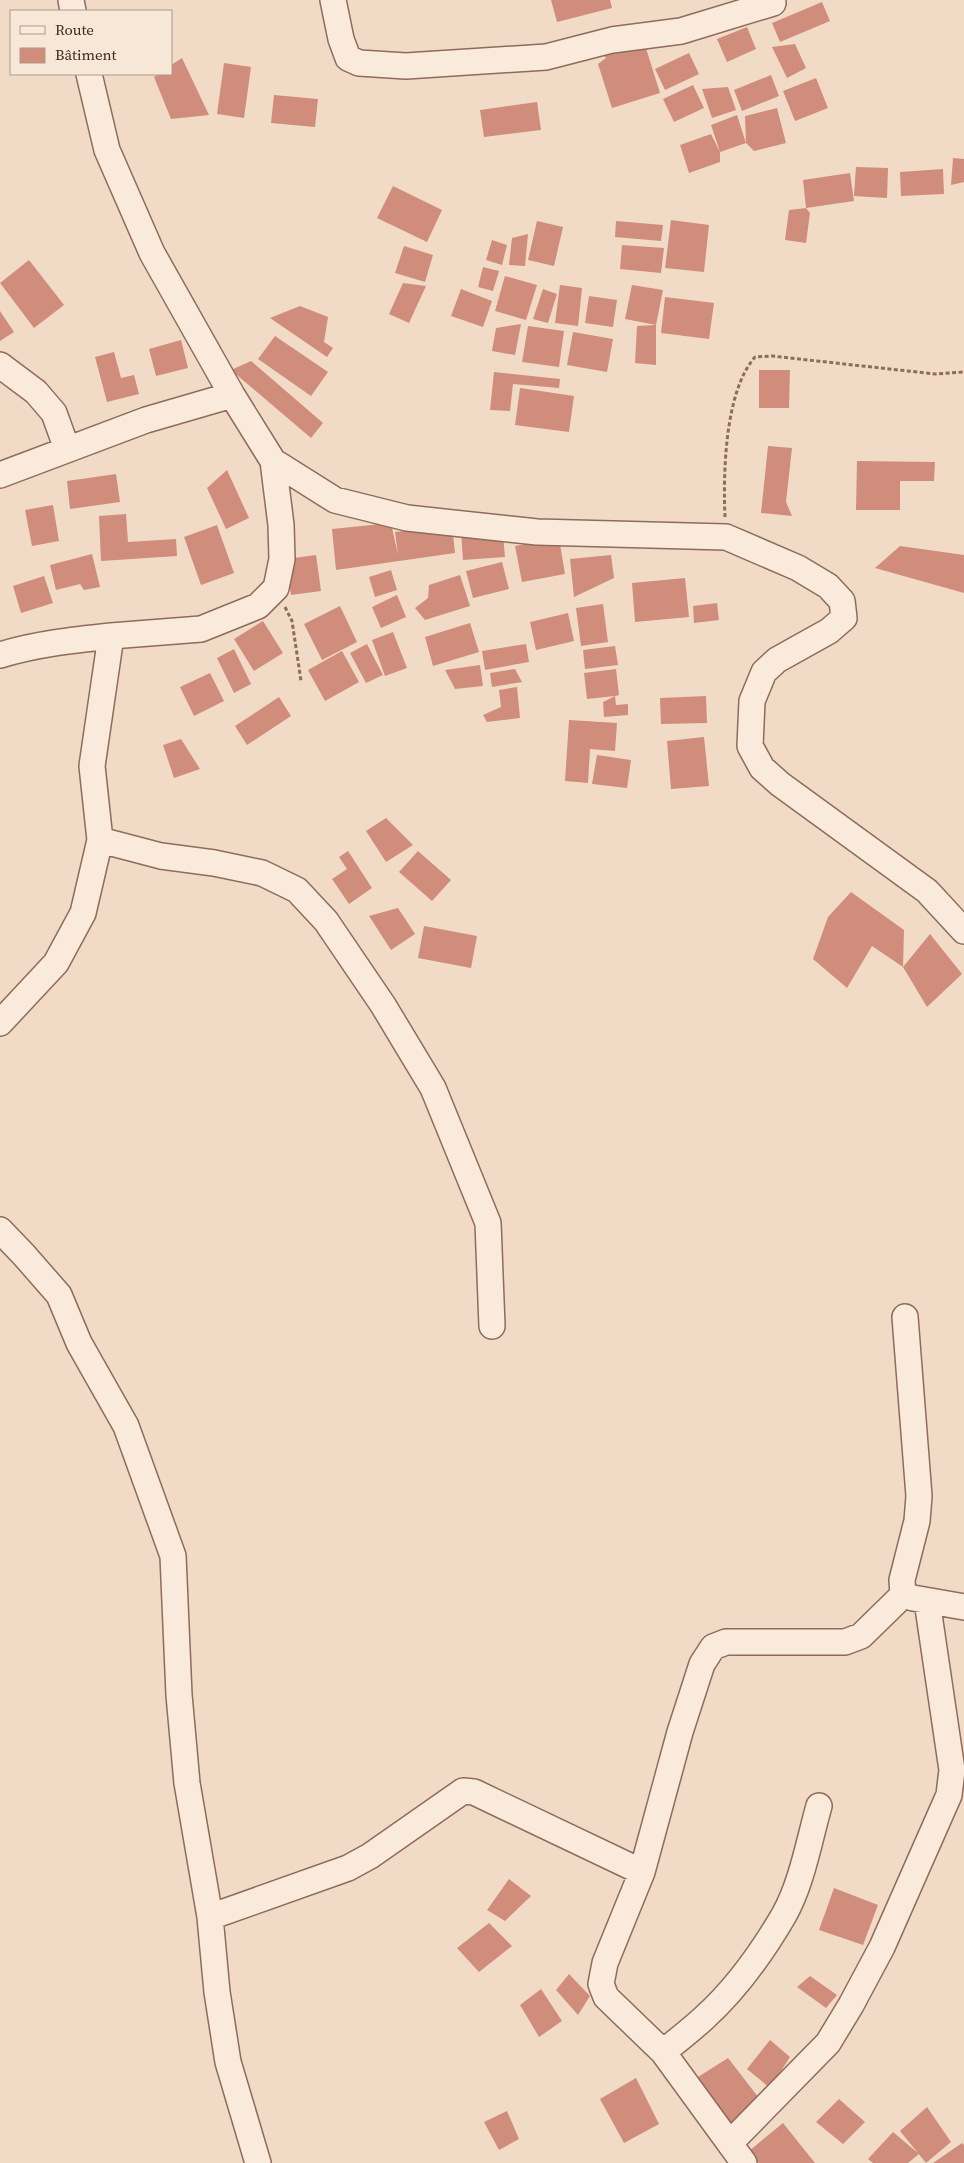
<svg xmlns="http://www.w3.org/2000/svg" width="964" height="2163" font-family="'Source Serif 4',serif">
	<rect width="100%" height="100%" fill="#f1dbc7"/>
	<path fill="#d08d7b" d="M551,0H610L612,8L557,22Z
		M822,2L830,21L780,42L772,23Z
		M747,27L756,49L727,62L717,39Z
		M795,44L806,68L787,78L772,47Z
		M645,45L660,93L612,108L598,64L606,58L602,52Z
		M689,53L699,74L665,90L655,69Z
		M182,58L209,115L171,119L154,77L159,74H171V65Z
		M224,63L251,67L244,118L217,114Z
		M771,75L779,96L742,111L734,90Z
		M816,78L828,108L795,121L783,91Z
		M693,85L704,108L674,122L663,99Z
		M728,87L736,110L712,118L702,89Z
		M274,95L318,99L315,127L271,123Z
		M537,102L541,130L484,137L480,110Z
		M777,108L786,143L754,151L746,143L745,116Z
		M737,115L746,143L720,152V162L689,173L680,145L711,134L720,152L711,125Z
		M953,158L964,159V182L951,185Z
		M856,167L888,168L887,198L854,196Z
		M943,169L944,194L901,196L900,172Z
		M850,173L854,201L806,208L803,180Z
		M393,186L442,210L427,242L377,218Z
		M806,208L810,213L806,243L785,240L789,210Z
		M671,220L709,225L704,272L665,268Z
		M537,221L563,227L554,266L528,260Z
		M616,221L663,225L661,241L615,237Z
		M528,234L525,266L509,265L512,238Z
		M492,240L507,245L502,265L486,260Z
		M622,245L664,248L661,273L620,269Z
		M404,246L433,255L425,282L395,273Z
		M29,260L64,305L34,328L0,283Z
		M483,267L499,271L493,291L478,287Z
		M505,276L537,285L526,320L495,311Z
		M403,283L426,286L409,323L389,314Z
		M560,285L582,288L578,326L555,323Z
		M632,285L663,290L656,325L625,319Z
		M461,289L492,301L483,327L451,316Z
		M543,289L557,294L548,323L533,319Z
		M589,296L617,300L613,327L585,323Z
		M665,297L714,303L709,339L661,333Z
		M300,306L328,317L324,342L333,348L327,357L270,318Z
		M0,311L14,332L0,341Z
		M521,324L515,355L492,351L496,328Z
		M656,325V365L635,363L637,326Z
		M528,326L564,331L559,367L522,362Z
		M573,332L613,339L607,372L567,365Z
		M275,336L328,372L311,396L258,359Z
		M181,340L188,368L156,376L149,349Z
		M114,352L121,378L134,375L139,394L107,402L95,357Z
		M251,361L323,423L311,438L231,370Z
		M759,370H790L789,408H759Z
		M494,372L560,379L559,388L513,384L510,411L490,410Z
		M520,388L574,396L569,432L515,425Z
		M768,446L792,448L786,502L792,516L761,513Z
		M857,461L935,462L934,481H900V510H856Z
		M227,470L249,518L226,529L207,488Z
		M116,474L120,502L70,509L67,481Z
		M53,505L59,541L32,546L25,510Z
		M126,514L128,542L176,539L177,556L101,561L99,516Z
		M391,523L398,555L395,532L452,525L455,553L336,570L332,529Z
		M217,525L234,573L201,585L184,537Z
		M461,531L503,535L505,557L463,560Z
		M559,538L565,574L522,582L515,546Z
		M900,546L964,555V593L875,568Z
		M92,554L100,587L84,590L80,584L56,590L50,565Z
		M316,555L321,591L291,595L286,559Z
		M611,555L614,578L574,597L570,559Z
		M502,562L509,589L473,598L466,571Z
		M391,570L397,590L375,597L369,577Z
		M460,575L470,606L425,620L415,608L428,598L429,585Z
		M44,576L53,603L21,613L13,586Z
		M685,578L689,617L635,622L632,583Z
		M397,595L406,617L381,628L372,607Z
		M717,603L719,620L694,623L693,606Z
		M603,604L608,642L581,646L576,608Z
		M340,606L357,642L322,660L304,624Z
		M568,613L574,641L536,650L530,622Z
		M263,621L283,653L254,671L234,639Z
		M470,623L479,652L433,666L425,637Z
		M393,632L407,668L385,676L372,640Z
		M367,644L383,675L366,683L350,653Z
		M526,644L529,662L485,670L482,651Z
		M615,646L618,665L585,669L583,650Z
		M234,649L251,684L234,693L217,658Z
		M342,651L359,682L325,701L308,670Z
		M480,665L483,686L455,689L445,670Z
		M515,669L522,682L492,687L490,673Z
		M616,669L619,695L615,696L616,705L628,704V715L604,717L603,702L615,696L587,699L584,673Z
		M210,673L224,701L194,716L180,687Z
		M517,687L520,718L487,722L483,715L501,707L499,690Z
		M706,696L707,723L661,724L660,698Z
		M279,697L291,716L247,745L235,726Z
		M569,720L617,723L615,751L590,749L588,783L565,781Z
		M704,737L709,786L671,789L667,741Z
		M181,739L200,769L174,778L163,745Z
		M597,755L631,760L627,788L592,784Z
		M386,818L413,845L386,862L366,831Z
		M348,851L372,888L349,904L332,879L347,869L339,857Z
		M418,851L451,880L432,901L399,872Z
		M851,892L904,930L903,967L872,946L847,988L813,959L828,917Z
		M398,908L415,934L391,950L369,916Z
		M424,926L477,936L471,968L418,958Z
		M930,934L962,974L927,1007L903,967Z
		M509,1879L531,1896L505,1921L487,1910Z
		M834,1888L878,1905L863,1945L819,1930Z
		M489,1923L512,1946L479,1972L457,1948Z
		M569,1974L590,1996L578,2015L556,1990Z
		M810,1976L837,1995L826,2008L797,1987Z
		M541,1989L562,2021L539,2037L520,2005Z
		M770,2040L790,2057L770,2088L747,2069Z
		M728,2058L759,2098L731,2130L698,2077Z
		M636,2078L659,2124L624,2143L600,2099Z
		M839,2099L865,2122L843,2144L816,2122Z
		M927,2107L951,2142L926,2163L900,2131Z
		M507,2111L519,2139L499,2150L484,2122Z
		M783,2123L815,2163H759L749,2151Z
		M893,2132L919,2154L908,2163H873L868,2159Z
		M962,2143L964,2145V2163H933Z"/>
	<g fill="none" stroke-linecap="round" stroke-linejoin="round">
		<g stroke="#8e6b5b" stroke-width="28">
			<path id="minor" d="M71,0L73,11
				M333,0L341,39L348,58L359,63L406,66L546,57L612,40L681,31L773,3
				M89,74L107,150L152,253L232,395L273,461L335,500L407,518L537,532L726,537L798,568L828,586L842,601L844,618L829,631L777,660L764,672L752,701L750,746L762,768L780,784L927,891L964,931
				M0,365L36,392L54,413L67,449
				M0,475L146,420L232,395
				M0,655C36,644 73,640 111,636
				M100,840L161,856L214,863L262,873L297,890L326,921L383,1005L433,1088L488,1223L492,1326
				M0,1023L56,963L83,913L100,840L92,766L111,636L201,629L258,606L276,588L282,559L281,525L273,461
				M0,1230L24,1255L59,1295L79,1343L126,1426L173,1556L179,1695L187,1783L210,1917L217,1992L228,2062L258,2163
				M913,1598L964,1607
				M210,1917L348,1868L370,1856L463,1791L474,1792L642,1872
				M663,2052C677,2041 691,2030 704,2018C735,1990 763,1951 784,1915C802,1883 809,1841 819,1806
				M731,2142L828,2043L851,2005L882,1947L949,1795L952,1770L927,1601
				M744,2163L663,2052L606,1997L601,1984L605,1963L642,1872L680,1732L702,1664L713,1647L726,1642H845L861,1636L903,1595L902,1580L917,1521L919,1496L905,1317"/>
		</g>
		<path stroke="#8e6b5b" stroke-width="3" stroke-dasharray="4 2.5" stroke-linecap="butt" d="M725,517C723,472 725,391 755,357L772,356L935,374L964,372
			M285,607L292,621L301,681"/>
		<use href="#minor" stroke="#faeadb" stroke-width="25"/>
	</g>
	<rect x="10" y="10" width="162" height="65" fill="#f7e7d7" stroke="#ad9b8d"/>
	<rect x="20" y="26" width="25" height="8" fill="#faeadb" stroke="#ad9b8d"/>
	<text x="55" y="35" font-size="15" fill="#3d281f">Route</text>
	<rect x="20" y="48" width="25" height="15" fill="#d08d7b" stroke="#ad9b8d"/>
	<text x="55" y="60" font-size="15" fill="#3d281f">Bâtiment</text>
</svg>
